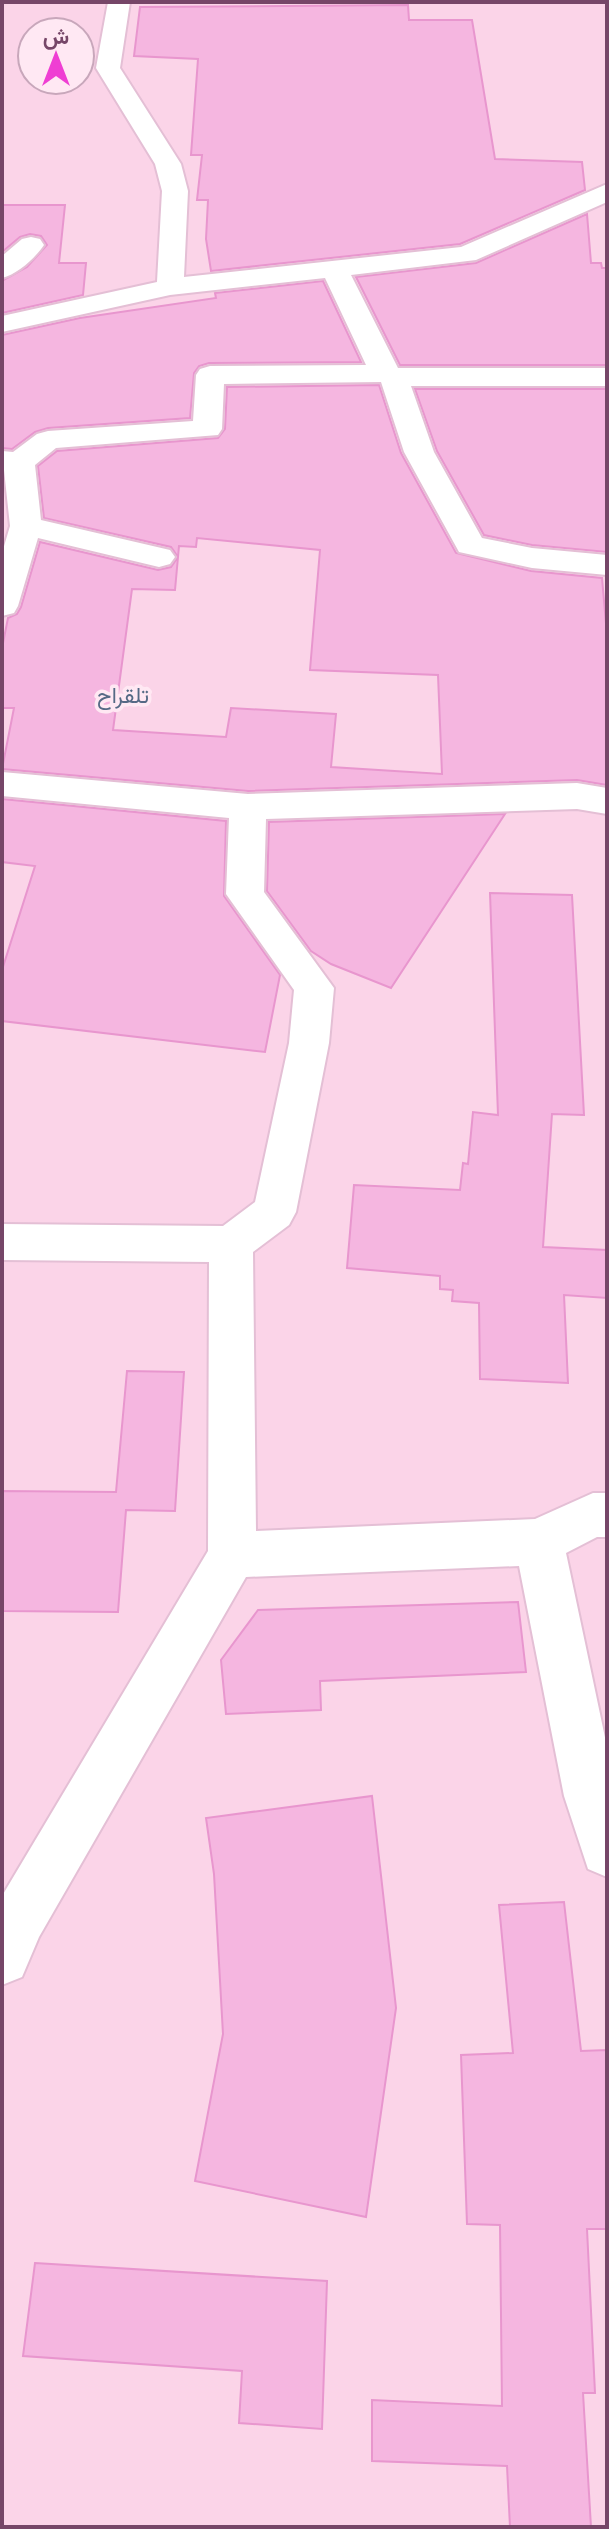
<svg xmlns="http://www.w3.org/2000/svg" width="609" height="2529" font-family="'Golos Text',Vazirmatn,sans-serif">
	<rect width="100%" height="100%" fill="#fee0ee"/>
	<path fill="#fbd4e8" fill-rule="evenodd" d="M2,2H607V2527H2ZM32,32H80V80H32Z"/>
	<path fill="#f5b6e0" stroke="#e896ce" stroke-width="2" d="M408,5L409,20H472L495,159L582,162L585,190L460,244L211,271L206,239L208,200H197L202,155H191L198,59L134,56L140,7Z
		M2,205H65L59,263H86L83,295L2,313V281L27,267L47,245L41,236L30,234L20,237L2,252Z
		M587,214L591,263H601L602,268H607V365H400L356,277L476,263Z
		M323,281L361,362L209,363L199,366L194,373L190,418L48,428L35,432L12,449L2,448V335L80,318L216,298L215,293Z
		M379,385L401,453L456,553L531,571L602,578L607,635V785L577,780L248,791L2,769L14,708H2V648L8,618L17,614L21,607L40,542L158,570L171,567L178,557L175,590L132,589L113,730L226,737L231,708L336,714L331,767L442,774L438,675L310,670L320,550L197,538L196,547L179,546L178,557L171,547L44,518L38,466L57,451L218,438L225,429L227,387Z
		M415,389H607V552L532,545L484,535L437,451Z
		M2,799L226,821L224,896L280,975L265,1052L2,1021V970L35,866L2,862Z
		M505,814L391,988L331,964L311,951L267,891L269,822Z
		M490,893L572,895L584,1115L552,1114L543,1247L607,1250V1298L564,1295L568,1383L480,1379L479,1303L452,1301L453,1290L440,1289V1276L347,1268L354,1185L460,1190L463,1163L468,1164L473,1112L498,1115Z
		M127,1371L184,1372L175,1511L126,1510L118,1612L2,1611V1491L116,1492Z
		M518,1602L526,1672L320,1681L321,1710L226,1714L221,1660L258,1610Z
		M372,1796L396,2008L366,2217L195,2181L223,2034L214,1874L206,1818Z
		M564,1902L581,2051L607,2050V2229H587L595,2393H583L591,2527H510L507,2466L372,2461V2400L502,2406L500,2225L467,2224L461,2055L513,2053L499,1905Z
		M35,2263L327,2281L322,2429L239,2423L242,2371L23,2356Z"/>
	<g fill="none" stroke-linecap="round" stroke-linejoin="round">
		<g stroke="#e4bfd5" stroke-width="4">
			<path id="minor" d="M108,2H130L120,68L181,164L188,191L184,277L461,247L607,184V202L476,260L351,275L398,368H607V386H411L434,452L482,538L532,548L607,555V575L532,568L459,552L404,452L381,382L224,384L222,429L218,435L56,448L35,465L41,520L170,550L175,557L170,564L159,567L38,538L18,606L14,613L2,616V553L10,526L2,451L13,452L37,434L48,431L193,421L196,375L200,369L210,366L366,365L325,278L170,295L2,332V316L157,282L162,191L155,164L96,68Z
				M31,237L40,239L44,245C35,258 18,274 2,278V256L22,239Z
				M2,772L248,794L577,783L607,788V814L577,809L266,819L264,892L334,988L329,1043L296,1212L289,1225L253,1252L256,1531L535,1519L593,1493H607V1537H597L566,1553L607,1747V1877L588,1869L564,1796L519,1566L246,1577L39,1937L22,1977L2,1985V1896L208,1551L209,1262L2,1260V1224L223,1226L255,1202L289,1043L294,990L226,894L229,818L2,796Z"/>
		</g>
		<use href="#minor" fill="#fff" fill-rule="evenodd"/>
	</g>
	<g text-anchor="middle" stroke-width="7" stroke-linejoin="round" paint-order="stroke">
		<g font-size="22" fill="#556985" stroke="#ffe8f3">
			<text x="123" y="703">تلقراح</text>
		</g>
	</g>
	<rect width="609" height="2529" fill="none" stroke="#764668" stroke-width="8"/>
	<g transform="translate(56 56)"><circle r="38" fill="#ffe8f3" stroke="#c8a7bb" stroke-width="2"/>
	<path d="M0-6L14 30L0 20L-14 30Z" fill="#ef3ed3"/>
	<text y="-12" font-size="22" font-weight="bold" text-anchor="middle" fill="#764668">ش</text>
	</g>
</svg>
